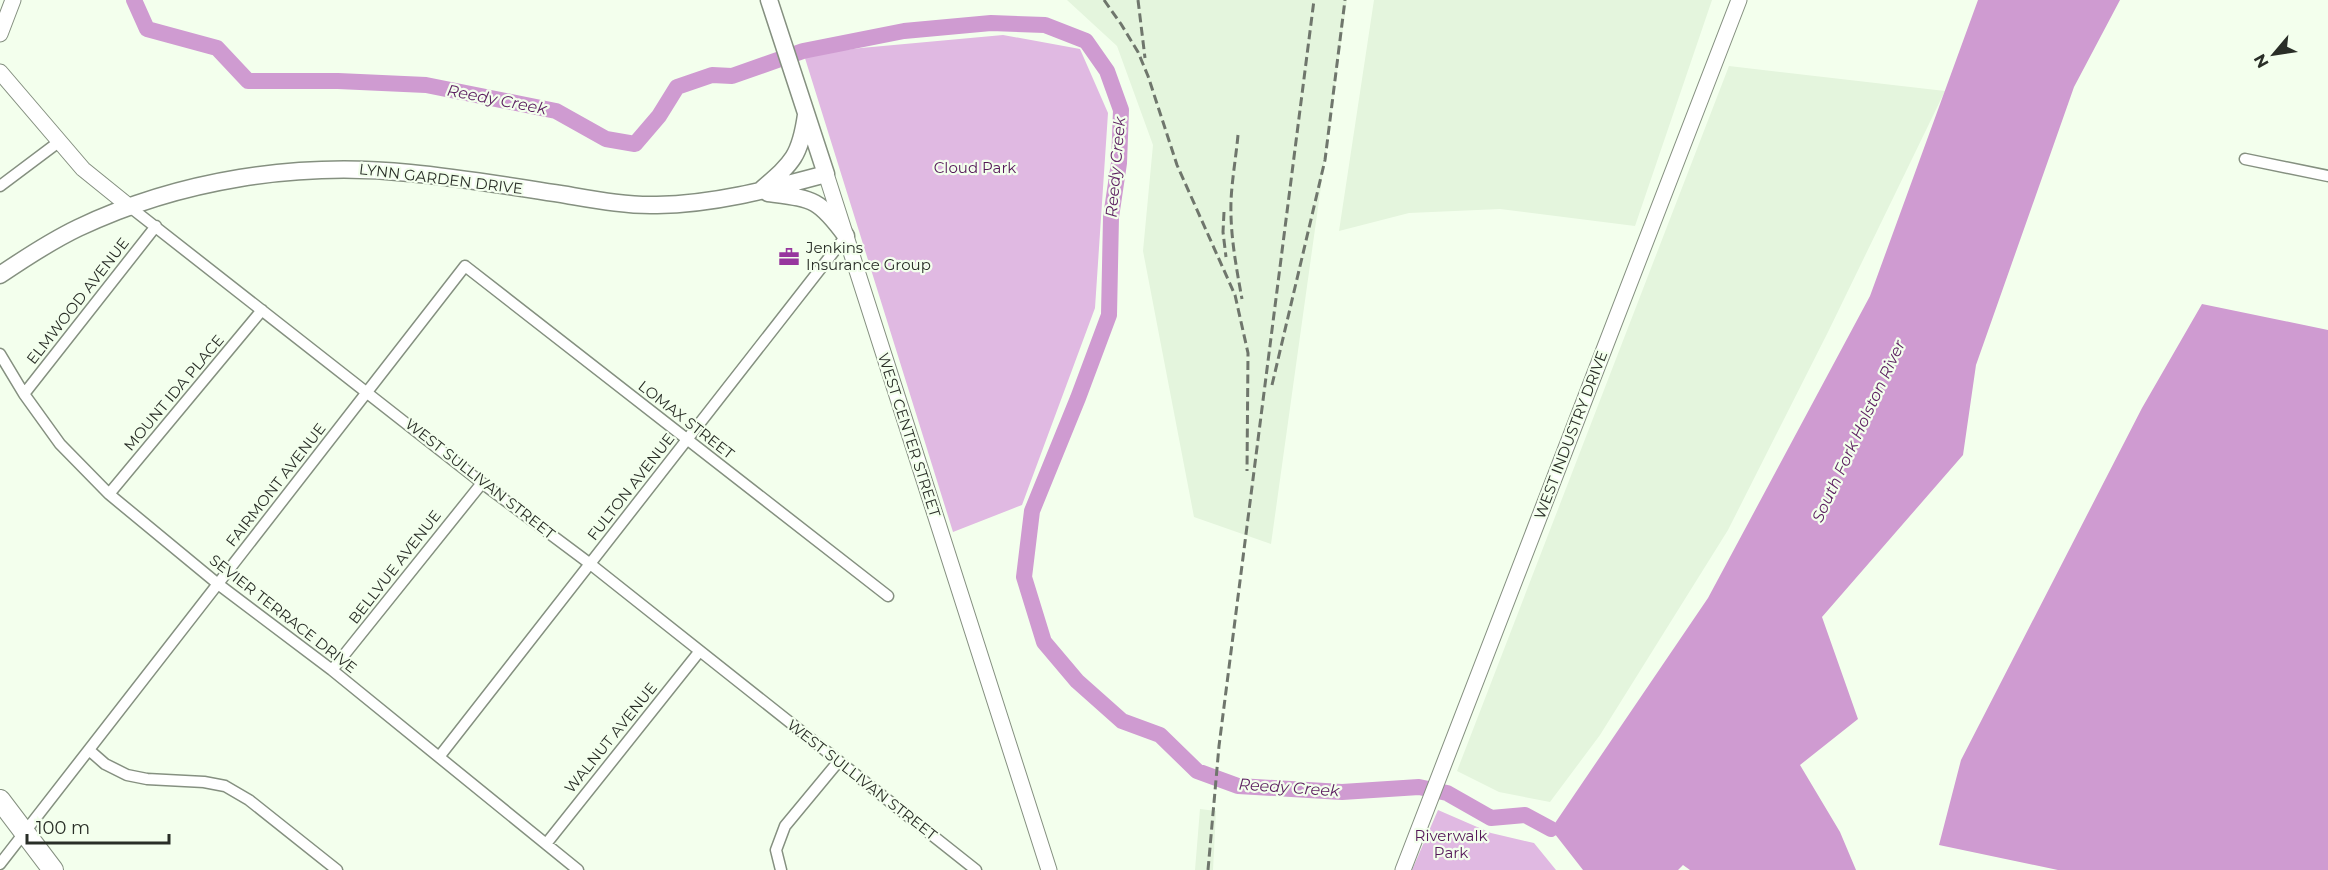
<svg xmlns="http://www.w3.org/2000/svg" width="2328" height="870" font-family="Montserrat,sans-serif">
	<rect width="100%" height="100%" fill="#f3ffed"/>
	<path fill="#e4f5dd" d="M1067,0H1347L1271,544L1194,517L1143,251L1153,145L1117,46Z
		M1374,0H1712L1635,226L1500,209L1409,213L1339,231Z
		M1729,66L1945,91L1828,332L1728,530L1600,735L1550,802L1499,792L1457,771Z
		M1200,809L1216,811L1213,870H1195Z"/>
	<path fill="#e0b9e2" d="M1003,35L1080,49L1108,113L1095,308L1022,505L953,532L804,55L861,48Z
		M1438,810L1491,833L1534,843L1556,870H1412Z"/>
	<path fill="#cf9bd1" d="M1978,0H2120L2074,87L1976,365L1963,455L1822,617L1858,719L1800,765L1840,832L1856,870H1690L1683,865L1678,870H1583L1551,829L1708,598L1870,296Z
		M2202,304L2328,330V870H2058L1939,845L1961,760L2142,408Z"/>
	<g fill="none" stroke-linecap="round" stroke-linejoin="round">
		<path stroke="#cf9bd1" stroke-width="16" d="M134,0L147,29L217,48L248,81H338L426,85L556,111L606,139L635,144L659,116L677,87L712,75L732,76L803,51L904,31L991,23L1045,25L1086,41L1107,71L1121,110L1119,163L1111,217L1109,315L1078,398L1032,511L1024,577L1044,642L1077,681L1122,721L1160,735L1197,771L1238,786L1342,792L1419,787L1447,793L1491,818L1525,815L1551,829"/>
		<g stroke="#859080" stroke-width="13">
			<path id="street" d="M2245,159L2328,176
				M0,186L60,141
				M130,207L482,483L589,563L976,870
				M0,354L24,394L60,444L109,494L218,584L332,670L578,870
				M24,394L156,226
				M109,494L262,310
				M332,670L482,483
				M89,750L105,764L127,775L147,779L204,782L225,786L249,800L337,870
				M439,757L846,236
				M546,844L699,652
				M0,864L465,266L888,596
				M781,870L776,850L785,826L838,762"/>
		</g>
		<g stroke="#859080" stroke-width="17">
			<path id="secondary" d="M0,34L13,0
				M0,72L83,169L130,207
				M826,174L1049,870
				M1403,870L1739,0"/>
		</g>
		<g stroke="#859080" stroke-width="19">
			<path id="primary" d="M761,190C792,163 800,157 806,115
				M768,193C813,199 818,198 846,236
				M0,275C25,258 51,241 78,228C179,180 299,161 410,173C462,178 515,187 567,195C596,200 628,206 657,205C716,204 770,189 826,174L769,0"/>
		</g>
		<g stroke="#859080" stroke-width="22">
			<path id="highway" d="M0,800L53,870"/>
		</g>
		<use href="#street" stroke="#fff" stroke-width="10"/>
		<use href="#secondary" stroke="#fff" stroke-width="15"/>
		<use href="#primary" stroke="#fff" stroke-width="16"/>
		<use href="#highway" stroke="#fff" stroke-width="20"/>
		<path stroke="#6f766c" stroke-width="3" stroke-dasharray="9 4.5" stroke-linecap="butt" d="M1104,0L1121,24L1138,52L1148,76L1177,165L1235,295L1248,353L1247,471
			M1138,0L1145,58
			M1238,135C1236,157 1232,179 1231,201C1230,234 1236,266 1242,299
			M1224,212L1223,232L1226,257
			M1272,385L1325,160L1345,0
			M1208,870L1219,746L1314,0"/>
	</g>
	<defs>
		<g id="office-bare" transform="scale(1.62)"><path d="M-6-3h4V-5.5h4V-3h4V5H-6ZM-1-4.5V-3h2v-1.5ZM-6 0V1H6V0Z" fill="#97369e" stroke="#f3ffed" stroke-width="2.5" paint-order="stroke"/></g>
	</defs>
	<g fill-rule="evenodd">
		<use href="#office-bare" x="789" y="257"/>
	</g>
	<g text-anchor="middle" stroke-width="4.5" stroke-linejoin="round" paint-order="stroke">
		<g font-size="15" fill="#541758" stroke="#f3ffed">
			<text x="975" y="173">Cloud Park</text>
			<text x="1451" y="841">Riverwalk<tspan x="1451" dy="17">Park</tspan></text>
		</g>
		<g font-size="15" fill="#292e27" stroke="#f3ffed">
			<text transform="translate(441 179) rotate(7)" y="5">LYNN GARDEN DRIVE</text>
			<text transform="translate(78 301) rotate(-52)" y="5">ELMWOOD AVENUE</text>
			<text transform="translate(174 393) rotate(-50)" y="5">MOUNT IDA PLACE</text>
			<text transform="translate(686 420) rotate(38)" y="5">LOMAX STREET</text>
			<text transform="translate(909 435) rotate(72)" y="5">WEST CENTER STREET</text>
			<text transform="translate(1571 435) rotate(-69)" y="5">WEST INDUSTRY DRIVE</text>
			<text transform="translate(480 479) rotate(38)" y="5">WEST SULLIVAN STREET</text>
			<text transform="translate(276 485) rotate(-52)" y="5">FAIRMONT AVENUE</text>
			<text transform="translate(631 487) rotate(-52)" y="5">FULTON AVENUE</text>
			<text transform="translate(395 567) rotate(-52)" y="5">BELLVUE AVENUE</text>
			<text transform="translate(283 614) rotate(38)" y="5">SEVIER TERRACE DRIVE</text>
			<text transform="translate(611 738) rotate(-51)" y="5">WALNUT AVENUE</text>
			<text transform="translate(862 780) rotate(38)" y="5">WEST SULLIVAN STREET</text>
		</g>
		<g font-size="15" fill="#292e27" stroke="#f3ffed" text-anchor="start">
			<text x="806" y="253">Jenkins<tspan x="806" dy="17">Insurance Group</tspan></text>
		</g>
		<g font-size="16" font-style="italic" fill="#5c1f60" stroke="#f3ffed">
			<text transform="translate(497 99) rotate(11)" y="6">Reedy Creek</text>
			<text transform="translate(1115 167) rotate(-85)" y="6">Reedy Creek</text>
			<text transform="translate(1858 431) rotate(-65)" y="6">South Fork Holston River</text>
			<text transform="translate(1289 787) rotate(4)" y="6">Reedy Creek</text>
		</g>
	</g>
	<g transform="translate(2274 54) rotate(241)" stroke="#f3ffed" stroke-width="4.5" paint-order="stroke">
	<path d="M0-4.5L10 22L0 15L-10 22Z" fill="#292e27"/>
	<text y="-9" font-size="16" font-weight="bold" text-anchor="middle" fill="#292e27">N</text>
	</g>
	<path d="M27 834v9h142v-9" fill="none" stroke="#292e27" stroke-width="3"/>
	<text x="36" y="834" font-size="18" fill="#292e27" stroke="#f3ffed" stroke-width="4.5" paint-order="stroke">100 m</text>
</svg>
